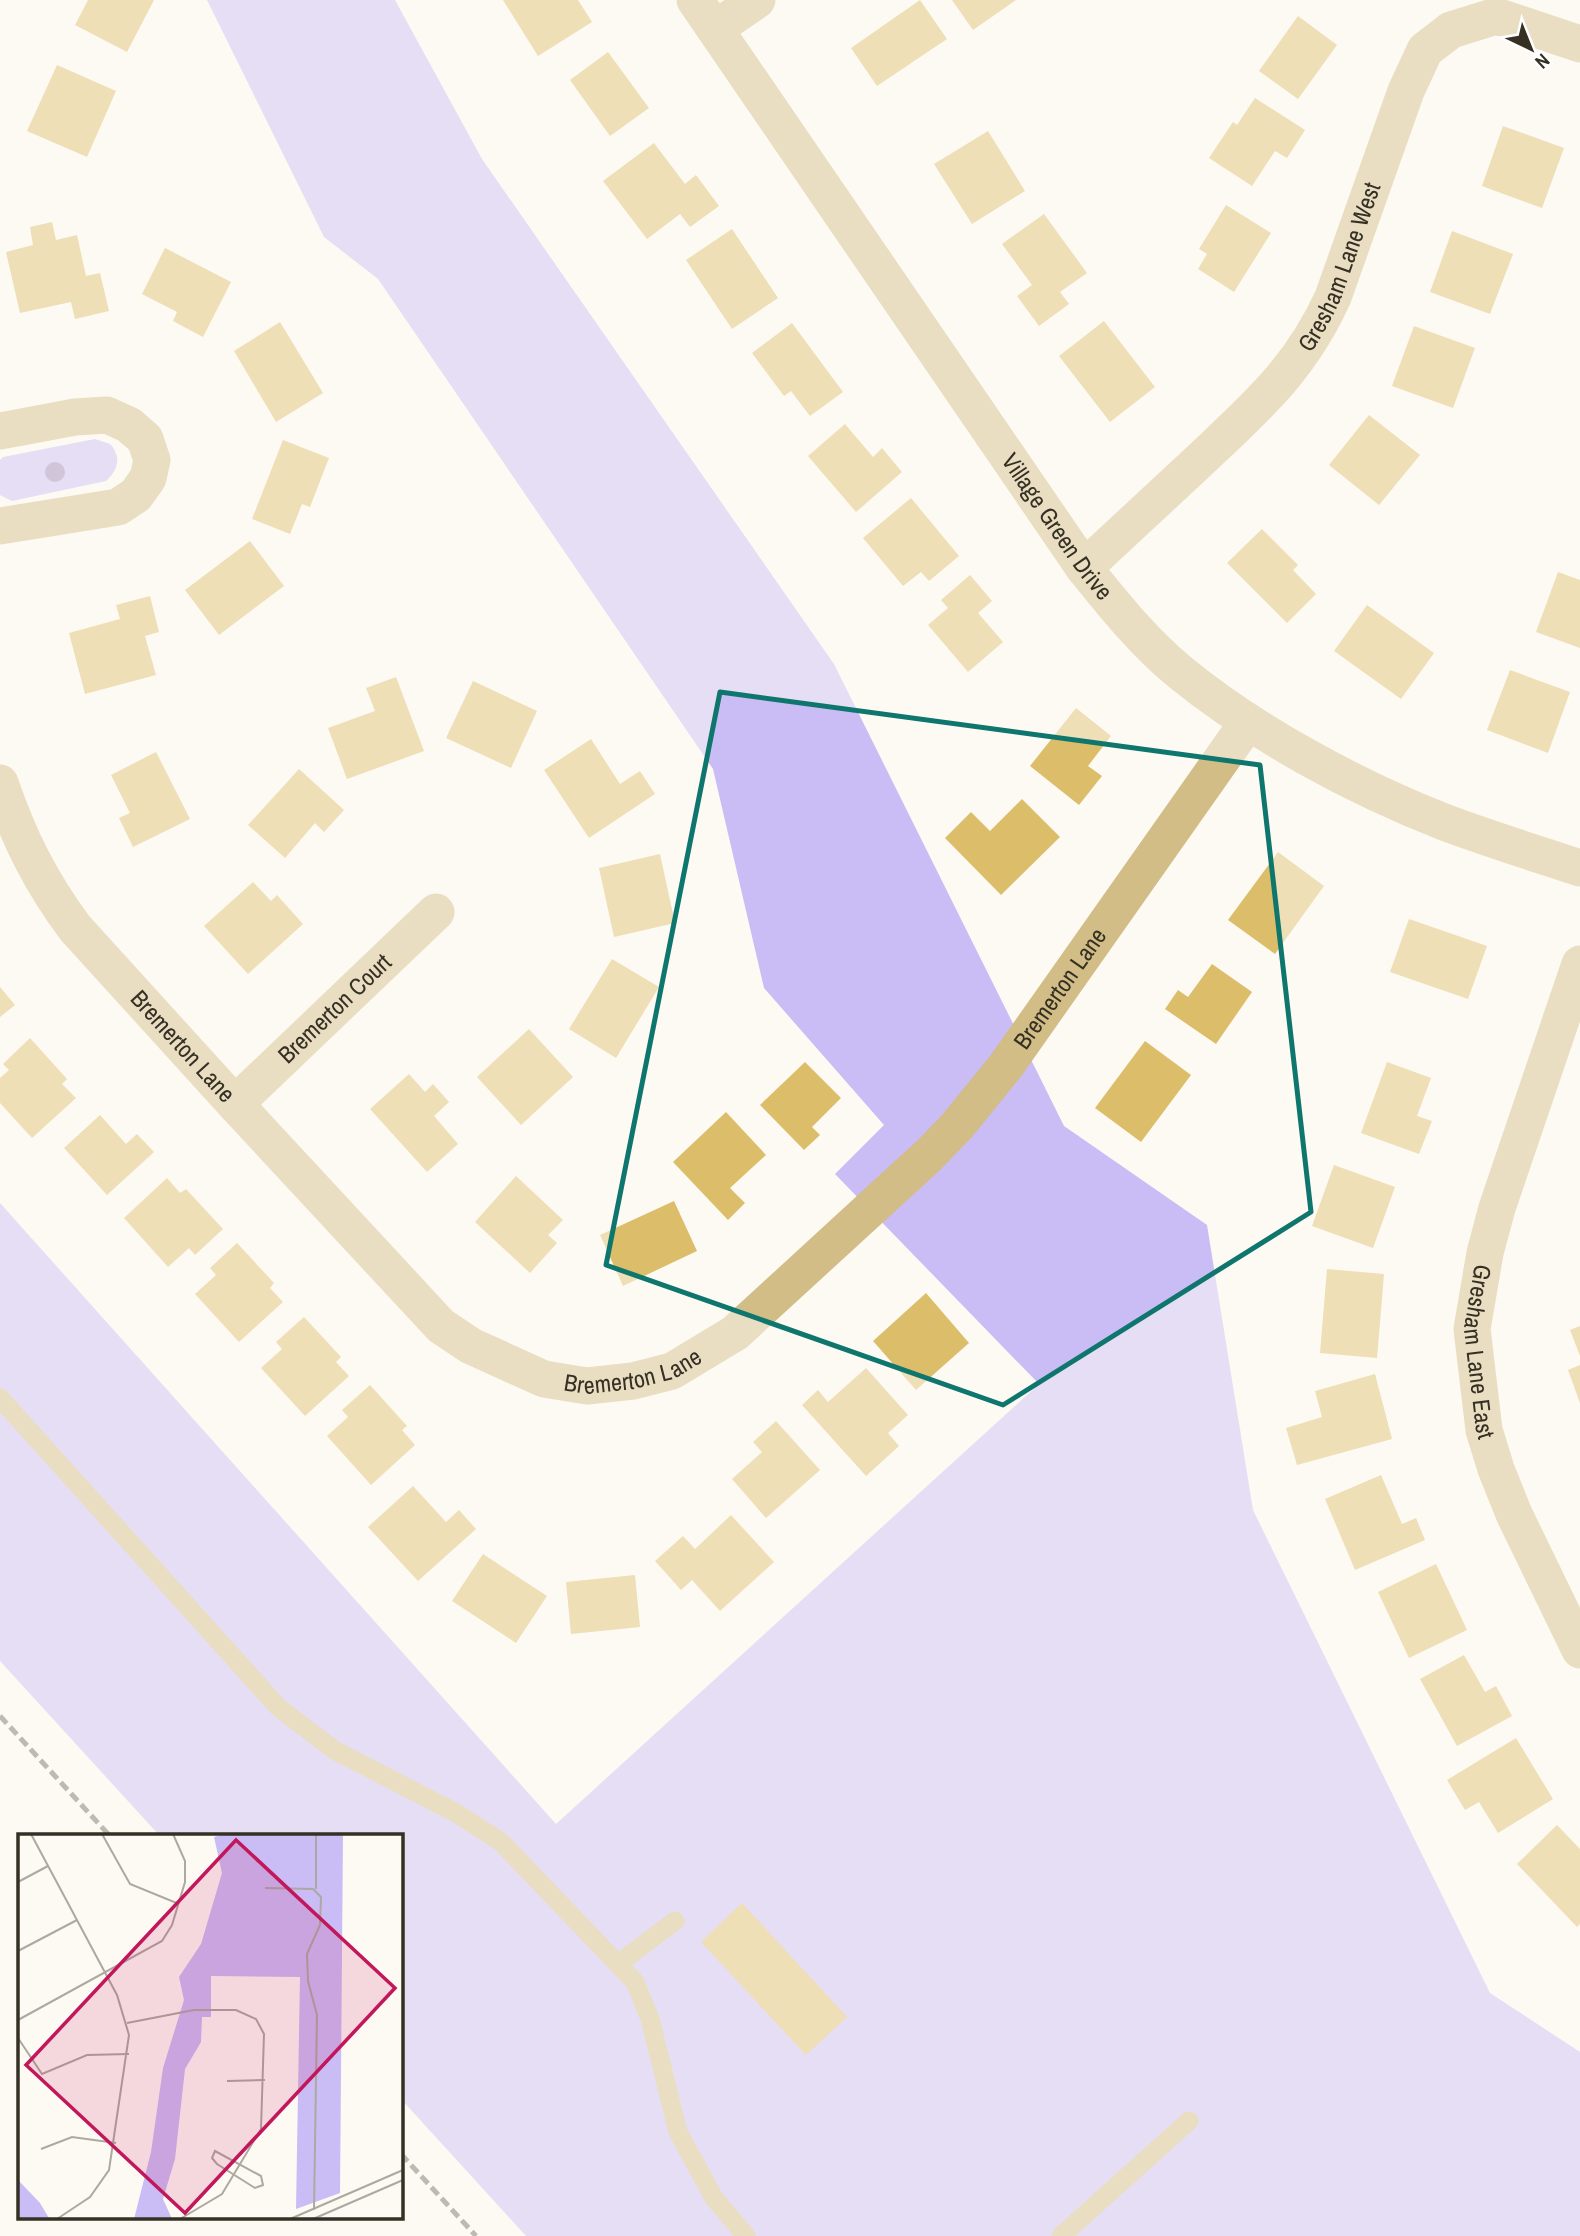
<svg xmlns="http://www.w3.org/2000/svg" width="1580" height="2236" font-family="'Archivo Narrow',sans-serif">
	<rect width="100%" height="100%" fill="#fdfaf4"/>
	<path fill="#cabcf5" d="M207,0H395L482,159L834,664L1064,1126L1207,1225L1253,1510L1490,1993L1580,2052V2236H526L401,2099V1835H159L0,1661V1203L556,1824L1039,1384L835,1174L884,1125L764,988L713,769L378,279L324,237Z
		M95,439L110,444C122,457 118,470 106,481L12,501L0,495V460L3,457Z"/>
	<path fill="#dcbe6a" d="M88,0H154L127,52L75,25Z
		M503,0H578L592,22L538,56Z
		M920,0L947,39L877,86L851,48Z
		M952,0H1016L973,30Z
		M1298,16L1337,45L1298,99L1259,71Z
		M608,52L649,108L610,136L570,80Z
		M57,65L116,91L87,157L27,131Z
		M1255,98L1305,130L1287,158L1275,151L1252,186L1209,158L1233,122L1237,125Z
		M1503,126L1564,148L1542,208L1482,186Z
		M988,131L1025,191L972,224L934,164Z
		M654,143L685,184L696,175L719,206L690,227L680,214L647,239L603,181Z
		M1226,205L1271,233L1234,292L1198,269L1207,254L1199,249Z
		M1044,214L1087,273L1060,292L1069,304L1039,326L1017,296L1032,285L1002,244Z
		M52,222L56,240L77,235L86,276L100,273L109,311L75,319L71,302L20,313L6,252L33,245L30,227Z
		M732,229L778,298L732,329L686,260Z
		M1452,231L1513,254L1490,314L1430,292Z
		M165,248L231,282L203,337L173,321L177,312L142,294Z
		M1104,321L1155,387L1110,422L1059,356Z
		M280,322L323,393L276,422L234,351Z
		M792,323L843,392L810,416L791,391L784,396L752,353Z
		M1414,326L1475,348L1453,408L1392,386Z
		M1369,415L1420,455L1379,505L1329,465Z
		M845,424L873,457L882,448L902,472L856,512L808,456Z
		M283,440L329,458L310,507L302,504L290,534L252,519Z
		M911,498L959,556L929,581L921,572L903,586L863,538Z
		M1262,529L1298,565L1293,570L1316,594L1287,623L1227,563Z
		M250,541L284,586L219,635L185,590Z
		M1558,572L1580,580V648L1536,632Z
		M970,575L992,601L978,613L1003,642L968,672L928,625L948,608L941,600Z
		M150,596L159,632L145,636L156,675L85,694L69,633L120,619L116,605Z
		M1367,605L1434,653L1401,699L1334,651Z
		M1510,670L1570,692L1548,753L1487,730Z
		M396,677L424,751L347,779L328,728L375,711L366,688Z
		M473,681L537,711L511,768L446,738Z
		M1076,708L1111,736L1088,766L1102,776L1079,805L1030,766Z
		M591,739L620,784L640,771L655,794L589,838L544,770Z
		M156,752L190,819L133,847L119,818L130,813L111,775Z
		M299,769L344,810L324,832L315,823L285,858L248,825Z
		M1022,799L1060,837L1001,895L945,838L971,812L990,831Z
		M1278,852L1324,886L1275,954L1228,920Z
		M660,854L675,923L614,937L599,868Z
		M253,882L271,901L277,895L303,924L248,974L204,926Z
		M1409,919L1487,946L1468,999L1390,972Z
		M612,959L659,987L616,1058L569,1029Z
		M1212,964L1252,992L1216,1044L1165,1009L1178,990L1188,997Z
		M0,987L15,1005L0,1017Z
		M529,1029L573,1077L521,1125L477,1077Z
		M30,1038L67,1079L62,1084L76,1098L32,1138L0,1103V1078L9,1070L3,1064Z
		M1145,1041L1191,1075L1141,1142L1095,1108Z
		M805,1062L841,1098L812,1127L820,1135L804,1150L760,1105Z
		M1387,1062L1431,1078L1417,1116L1432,1121L1419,1154L1361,1133Z
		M409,1074L425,1092L433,1084L449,1102L434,1116L458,1144L427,1172L370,1109Z
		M726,1112L766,1155L730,1188L745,1203L728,1220L673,1162Z
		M100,1115L126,1144L137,1134L154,1152L107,1195L64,1148Z
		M1334,1165L1395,1187L1373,1248L1312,1226Z
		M516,1176L563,1220L548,1235L557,1243L530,1273L475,1222Z
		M167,1178L180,1193L186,1189L223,1229L195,1255L189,1248L168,1267L124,1218Z
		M674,1201L697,1251L623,1286L600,1235Z
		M237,1243L274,1283L270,1288L283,1302L239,1342L195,1294L216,1275L210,1268Z
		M1327,1269L1384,1274L1377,1358L1320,1353Z
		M926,1293L969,1343L916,1390L873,1341Z
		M304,1317L341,1357L336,1362L349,1376L305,1416L261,1368L282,1349L276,1342Z
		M1580,1326V1356L1570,1330Z
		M1580,1365V1403L1568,1370Z
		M866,1368L908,1415L888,1433L899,1446L866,1476L802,1405L818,1390L828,1402Z
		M1375,1374L1392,1439L1297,1465L1286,1428L1322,1417L1315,1391Z
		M370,1385L407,1426L402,1430L415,1445L371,1485L327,1436L348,1417L342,1410Z
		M776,1421L820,1470L766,1518L732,1479L762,1452L753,1442Z
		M1381,1475L1402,1524L1416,1518L1425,1540L1355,1570L1325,1499Z
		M413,1486L446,1522L459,1510L476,1529L418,1581L368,1527Z
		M731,1515L774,1562L720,1611L692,1580L681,1590L655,1561L683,1536L695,1549Z
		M483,1554L547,1596L516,1643L452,1601Z
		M1436,1564L1467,1630L1409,1658L1378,1592Z
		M635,1575L640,1627L571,1634L566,1582Z
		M1464,1655L1485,1692L1496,1686L1512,1716L1457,1746L1420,1679Z
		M1516,1738L1553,1799L1498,1833L1479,1802L1465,1810L1447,1780Z
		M1557,1825L1580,1849V1924L1577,1927L1517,1864Z
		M742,1903L847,2017L806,2055L701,1942Z"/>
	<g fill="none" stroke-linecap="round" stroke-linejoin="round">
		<path stroke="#d1bd85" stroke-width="19" d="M0,1398L278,1707L334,1750L456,1813L501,1842L635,1982L650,2019L678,2132L714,2198L746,2236
			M618,1964L675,1921
			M1061,2236L1189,2121"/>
		<g stroke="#d1bd85" stroke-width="37">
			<path id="s1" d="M695,0L1084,568C1114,605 1144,643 1181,673C1256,734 1355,787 1444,822C1489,839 1535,853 1580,868"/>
			<path d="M715,29L757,0"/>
			<path d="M0,431L75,417L107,415L129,425L145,439L152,460L148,478L136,495L118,507L0,526"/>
			<path id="s2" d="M1084,568C1122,533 1160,497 1198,462C1255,408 1300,370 1333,297L1406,91L1425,50L1451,30L1496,16L1580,44"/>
			<path id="s3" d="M0,783C19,838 40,881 75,928L235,1104L441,1326L471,1346L544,1379L587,1386L633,1381L672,1371L735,1333L929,1155L957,1126L1005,1067L1248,722"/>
			<path id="s4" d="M1580,964L1497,1208L1485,1253L1472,1329L1484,1430L1496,1469L1514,1514L1580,1650"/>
			<path id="s5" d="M235,1104L436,912"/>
		</g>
		<path stroke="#716c61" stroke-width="5" stroke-dasharray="10 5" stroke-linecap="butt" d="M0,1716L109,1835
			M401,2154L476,2236"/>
	</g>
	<circle fill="#9b88b5" cx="55" cy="472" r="10"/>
	<path d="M0 0H1580V2236H0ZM720,692L1260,765L1311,1212L1003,1405L606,1265Z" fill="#fdfaf4" fill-opacity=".55" fill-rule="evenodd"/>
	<path fill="none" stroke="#0f766e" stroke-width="5" stroke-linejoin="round" d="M720,692L1260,765L1311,1212L1003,1405L606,1265Z"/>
	<g text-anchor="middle" stroke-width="5" stroke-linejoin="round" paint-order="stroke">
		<g font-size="24" fill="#353023" stroke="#fff">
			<text dy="8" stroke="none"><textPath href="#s2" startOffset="401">Gresham Lane West</textPath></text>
			<text dy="8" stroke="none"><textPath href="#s1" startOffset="639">Village Green Drive</textPath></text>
			<text dy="8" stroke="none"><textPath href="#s3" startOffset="1500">Bremerton Lane</textPath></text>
			<text dy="8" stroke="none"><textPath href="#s5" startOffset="138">Bremerton Court</textPath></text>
			<text dy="8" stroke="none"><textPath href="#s3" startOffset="324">Bremerton Lane</textPath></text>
			<text dy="8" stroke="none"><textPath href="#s4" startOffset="404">Gresham Lane East</textPath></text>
			<text dy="8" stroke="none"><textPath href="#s3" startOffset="912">Bremerton Lane</textPath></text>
		</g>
	</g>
	<g transform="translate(18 1834)">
		<rect width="385" height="385" fill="#fdfaf4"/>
		<path d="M207,0H325L322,359L278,375L282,143L193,142V183H184L183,208L167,235L157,325L145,365L154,385H116L133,318L145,234L166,166L161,143L183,110L204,39L196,3ZM0,346L22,369L31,384L0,385Z" fill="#cabcf5"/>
		<path fill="none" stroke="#ada9a0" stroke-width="2" d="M13,0L99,161L111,201L91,336L72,363L39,385M84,0L112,50L161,70M0,48L30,32M247,54L295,55L303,63L302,91L289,120L290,147L299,181L296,376M298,55V0M0,117L59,86M0,186L144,107L154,91L167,48V27L155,0M109,189L176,176H218L238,185L246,200L243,295L204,360L162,385M0,204L24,240L69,221L111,220M209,247L247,246M23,315L54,303L98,309M197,317L243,342L245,351L237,354L199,330L194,324ZM272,385L385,336M295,385L385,346"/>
		<path fill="#c2185b" fill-opacity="0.15" stroke="#c2185b" stroke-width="3.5" d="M218,6L377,154L167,379L8,231Z"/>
		<rect width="385" height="385" fill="none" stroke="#353023" stroke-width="3.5"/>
	</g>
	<g transform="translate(1531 49) rotate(137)" stroke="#ffffff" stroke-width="5" paint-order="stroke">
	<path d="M0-5L12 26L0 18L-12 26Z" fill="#353023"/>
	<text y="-10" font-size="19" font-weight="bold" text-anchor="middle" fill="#353023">N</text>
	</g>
</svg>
